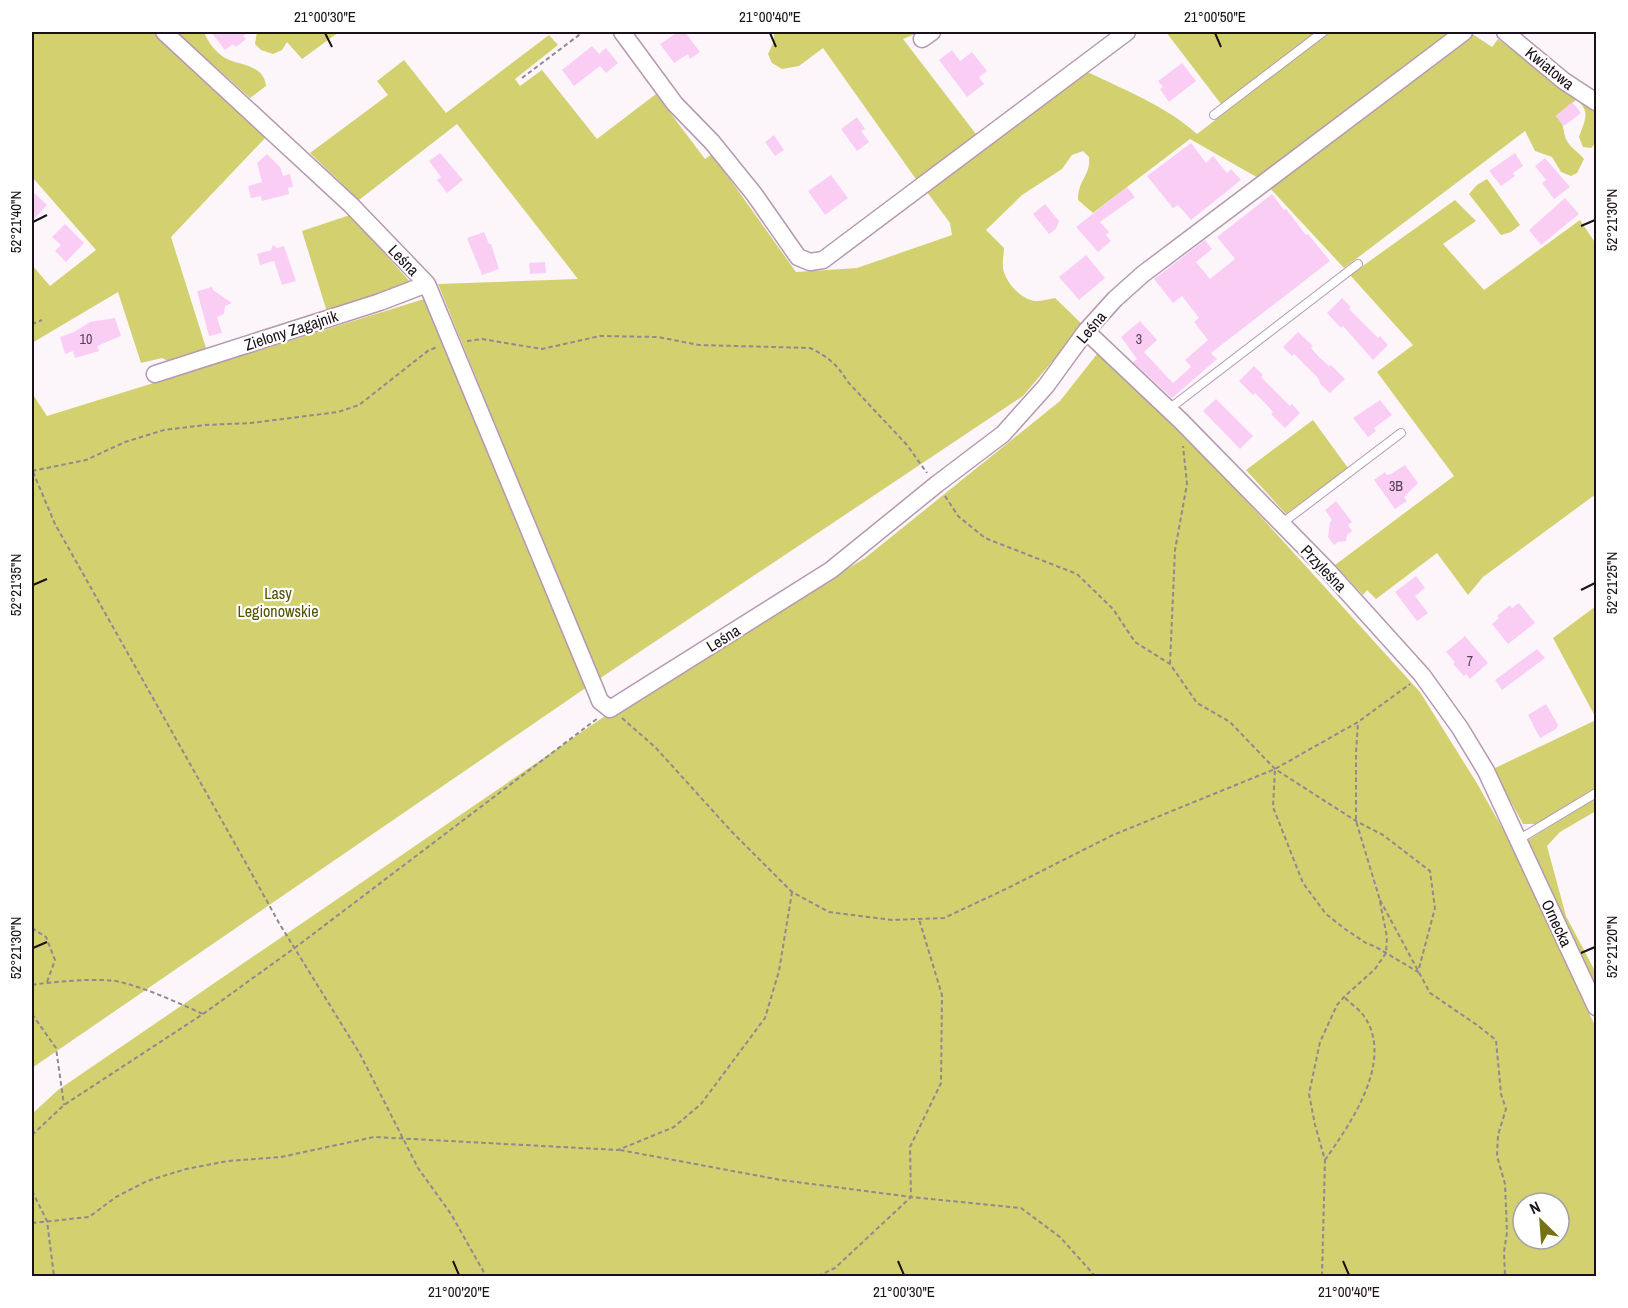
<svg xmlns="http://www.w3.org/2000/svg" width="1628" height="1308" font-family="'Archivo Narrow',sans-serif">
	<rect width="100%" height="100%" fill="#fcf6fb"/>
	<path fill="#d2d06f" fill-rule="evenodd" d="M32,32H157L267,136L171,237L207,351L168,361L162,358L141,363L118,292L32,343V265L50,286L96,250L32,177Z
		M182,32H204C208,42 215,52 225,58C240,66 264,64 266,86L250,98L179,34Z
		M257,32H339L302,59L287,42L282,50L273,54L261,50L255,44Z
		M774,32H920L903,39L979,138L918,182L823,48L799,66L782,69L772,63L768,54L774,41Z
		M1166,32H1316L1221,104Z
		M1330,32H1451L1260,179L1190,139L1093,213L1078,200C1078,179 1091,176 1089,157L1083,151L1072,155L1062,169L1022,195L986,230L1004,248C1004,255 1002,261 1003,268C1005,282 1021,300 1036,301C1042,301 1049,299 1055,298L1083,325L1023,396L599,679L438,284L578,279L457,124L359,200L310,153L388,95L377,81L404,60L446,113L549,35L558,45L515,79L520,86L542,70L597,139L656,94L705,159L712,154L796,272L857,268L952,235L950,223L924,188L1081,69C1120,88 1165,105 1197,134Z
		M1471,33L1492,47L1498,39L1574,94L1596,107L1594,114L1596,143L1591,148L1583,147L1579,137C1584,122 1592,111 1576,100L1556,116C1566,127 1562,128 1566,139C1570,148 1579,152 1584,159L1577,173L1571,176L1561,172L1552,157L1535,151L1525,131L1344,268L1268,186Z
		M1487,179L1520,225L1511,232L1501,235L1469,194L1477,185Z
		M1455,200L1476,221L1443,244L1484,290L1580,220L1596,244V494L1483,577L1468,595L1437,553L1376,599L1367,590L1363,595L1335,565L1454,476L1377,372L1413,345L1350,275Z
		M350,215L413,285L327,312L302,231Z
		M424,299L587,687L32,1068V393L47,416Z
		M1097,354L1176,423L1420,692L1478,785L1514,849L1596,1028V1276H32V1114L58,1090L605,716L865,558L1060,401ZM1523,1203H1559V1239H1523Z
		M1313,420L1348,468L1286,514L1246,470Z
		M1596,606V718L1553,638Z
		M1596,720V788L1539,824H1523L1493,769Z
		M1596,798V811L1560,832L1547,846L1566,916L1596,973V990L1525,842Z"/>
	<path fill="#facdf5" d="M211,32H249L243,36L246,39L236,47L233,44L225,50Z
		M678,32H685L700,52L690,59L688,54L674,63L660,44Z
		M592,46L599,54L606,48L618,63L606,73L600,66L574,86L562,70Z
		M952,50L960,61L972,52L987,71L979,77L984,84L967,97L939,60Z
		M1182,63L1196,81L1169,102L1160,89L1163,87L1158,81Z
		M1572,102L1581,113L1564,126L1556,116Z
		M857,117L865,129L861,131L869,142L857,151L841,129Z
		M774,135L784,150L775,156L765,142Z
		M1191,143L1206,163L1213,156L1227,173L1231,169L1241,180L1191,220L1178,205L1173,208L1147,176Z
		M440,153L463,180L447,193L437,180L441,177L429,161Z
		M1515,153L1523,166L1513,173L1515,176L1501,186L1489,171Z
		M267,154L280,167L283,176L290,174L293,187L288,188L289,194L262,201L261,196L251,198L248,186L262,182L257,163Z
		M1545,158L1570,187L1554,199L1542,183L1546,180L1535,166Z
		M831,175L848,198L825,215L808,191Z
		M1127,187L1135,197L1100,222L1109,232L1106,235L1111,241L1098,252L1076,227Z
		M32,191L47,205L32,221Z
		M1272,194L1284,210L1286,209L1306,235L1308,234L1330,261L1211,353L1217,359L1172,398L1133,362L1137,359L1121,337L1140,321L1157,340L1144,352L1173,383L1191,367L1185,360L1208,340L1194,322L1199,318L1182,296L1173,303L1154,279L1205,240L1212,249L1196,262L1210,279L1235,259L1217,237Z
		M1565,198L1579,214L1541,245L1529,230Z
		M1045,204L1059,221L1056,229L1049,234L1033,214Z
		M65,224L84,243L66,262L55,251L61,245L52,237Z
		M484,232L489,244H491L499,269L482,275L467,238Z
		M273,245L277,248L284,246L296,281L282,285L274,261L260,265L257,254L271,250Z
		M1086,255L1105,278L1079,300L1059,277Z
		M545,262L546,273L530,274L529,263Z
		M212,287L213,290L232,303L225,306L224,314L217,317L222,333L209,336L197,291Z
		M1342,298L1351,307L1349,309L1378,338L1380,336L1388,345L1373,360L1343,326L1341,328L1327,313Z
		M115,318L121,336L97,346L99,351L75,358L73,351L65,354L60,337L74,332L90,322Z
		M1298,332L1313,346L1311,348L1319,357L1329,366L1331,365L1345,379L1330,393L1321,385L1318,378L1294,354L1292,356L1283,347Z
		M1254,366L1263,375L1261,377L1290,406L1292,404L1300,413L1285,428L1271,414L1273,412L1265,403L1255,393L1253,395L1239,381Z
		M1216,399L1253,436L1240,449L1203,411Z
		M1380,400L1392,415L1374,428L1376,431L1368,437L1353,418Z
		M1405,465L1418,483L1404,497L1407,501L1395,509L1374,480L1385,472L1387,475L1391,474Z
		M1336,501L1352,522L1348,525L1352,531L1347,535L1346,541L1338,542L1334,545L1328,537L1330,522L1332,520L1325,510Z
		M1416,576L1425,588L1415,596L1428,613L1417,621L1395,592Z
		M1519,603L1535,623L1508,644L1492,624L1499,618L1497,616L1510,605L1512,608Z
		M1465,636L1488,663L1470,679L1466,674L1464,676L1453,664L1455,662L1446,652Z
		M1537,649L1545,658L1502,690L1495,680Z
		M1546,704L1558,725L1556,729L1540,738L1528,715Z"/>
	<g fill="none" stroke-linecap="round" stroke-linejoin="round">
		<g stroke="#b499b0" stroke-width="10">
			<path id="service" d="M1214,115L1323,32
				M1169,409L1358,264
				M1281,524L1401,433
				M1518,840L1596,793"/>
		</g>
		<g stroke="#b499b0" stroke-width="19">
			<path id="minor" d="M164,32L351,205L427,284L596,691L600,701L610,709L831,570L937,484L1003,434L1046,386L1086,331L1115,299L1143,274L1464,32
				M622,32L675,104L712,142L754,194L798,257L810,262L823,260L1127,32
				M1505,32L1564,81L1596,102
				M922,39L932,32
				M1086,331L1181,421L1329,572L1422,675L1460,728L1486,771L1596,1007
				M155,374L380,302L427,284"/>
		</g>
		<path stroke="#918990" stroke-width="2" stroke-dasharray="4.5 3" stroke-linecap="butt" d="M522,78L583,32
			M32,324L42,320
			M467,341L482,339L542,349L600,336L658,337L699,345L810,348C827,356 838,365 847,381L907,445L927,473
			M32,471L86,460L125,442L164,430L205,425L251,423L338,412L359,405L429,350L438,347
			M33,472L55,524L248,867L279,923L360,1054L418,1168L451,1214L486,1276
			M945,496L958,516L985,538L1077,574L1113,609L1135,642L1170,664L1197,703L1230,722L1275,769L1356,821L1383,835L1430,871L1435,908L1418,972L1376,947L1366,943L1345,929L1326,914L1303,883L1273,807L1275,769
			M1170,664L1175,550L1187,484L1183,446
			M622,718L656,748L732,832L792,892L829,912L892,920L944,918L1008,888L1113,835L1275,769L1358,722L1410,684
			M1380,900L1430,993L1477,1025L1496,1040L1501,1094L1506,1109L1498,1135L1497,1156L1505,1184L1507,1232L1504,1252L1505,1276
			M32,928L46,937L55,960L47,982
			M32,985C49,982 103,977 120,982C149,989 176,1002 203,1014
			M32,1014L56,1048L64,1105
			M32,1135L64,1105L203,1014L296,947L598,718
			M620,1150L781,1180L911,1197L1021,1208L1060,1237L1095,1276
			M1325,1160C1350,1124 1395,1061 1364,1016C1359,1009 1350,1003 1344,997
			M32,1191L47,1221L54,1276
			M32,1223L89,1217L116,1197L147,1181L186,1169L228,1161L281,1157L374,1137L618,1150L674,1127L701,1104L765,1018L779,971L792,892
			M818,1276L835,1268L911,1197L910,1147L941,1083L942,995L919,919
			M1322,1276L1325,1160L1315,1125L1309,1094L1320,1042L1337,1005L1344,997L1375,969L1386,953L1387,937L1379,897L1356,821V753L1358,722"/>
		<use href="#service" stroke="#fff" stroke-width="8"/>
		<use href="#minor" stroke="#fff" stroke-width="16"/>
	</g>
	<path fill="none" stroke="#1b111a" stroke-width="2" d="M325,33L332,47M770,33L776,47M1215,33L1221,47M33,222L47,215M1581,226L1595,220M33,585L47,579M1581,590L1595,583M33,948L47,942M1581,953L1595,947M453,1261L459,1275M898,1261L904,1275M1343,1261L1349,1275"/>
	<g text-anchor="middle" stroke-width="4.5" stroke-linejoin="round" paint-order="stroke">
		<g font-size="14" fill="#534051">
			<text x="86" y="344">10</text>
			<text x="1139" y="344">3</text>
			<text x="1396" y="491">3B</text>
			<text x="1470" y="666">7</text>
		</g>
		<g font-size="16" fill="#1b111a" stroke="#fff">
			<text transform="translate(1550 68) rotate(39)" y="6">Kwiatowa</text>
			<text transform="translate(404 260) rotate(46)" y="6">Leśna</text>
			<text transform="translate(1091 327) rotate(-50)" y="6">Leśna</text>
			<text transform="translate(291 330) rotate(-18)" y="6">Zielony Zagajnik</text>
			<text transform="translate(1324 568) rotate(46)" y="6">Przyleśna</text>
			<text transform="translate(723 638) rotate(-32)" y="6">Leśna</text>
			<text transform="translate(1557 923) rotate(65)" y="6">Ornecka</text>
		</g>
		<g font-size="16" fill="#545203" stroke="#fff">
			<text x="278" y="599">Lasy<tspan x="278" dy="18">Legionowskie</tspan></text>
		</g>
	</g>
	<rect width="1628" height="1308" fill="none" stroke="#ffffff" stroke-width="66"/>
	<g transform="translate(1541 1221) rotate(335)"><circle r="28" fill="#ffffff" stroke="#a4a0a3" stroke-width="1.5"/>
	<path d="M0-4.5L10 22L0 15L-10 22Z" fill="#747215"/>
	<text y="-9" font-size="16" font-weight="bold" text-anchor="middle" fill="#1b111a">N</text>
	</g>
	<rect x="33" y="33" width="1562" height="1242" fill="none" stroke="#1b111a" stroke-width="2"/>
	<g font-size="15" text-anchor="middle" fill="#1b111a">
		<text x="325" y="22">21°00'30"E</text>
		<text x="770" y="22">21°00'40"E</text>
		<text x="1215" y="22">21°00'50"E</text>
		<text transform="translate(1612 220) rotate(-90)" y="5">52°21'30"N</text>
		<text transform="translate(16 222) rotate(-90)" y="5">52°21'40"N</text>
		<text transform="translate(1612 583) rotate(-90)" y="5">52°21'25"N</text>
		<text transform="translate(16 585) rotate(-90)" y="5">52°21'35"N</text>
		<text transform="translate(1612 947) rotate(-90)" y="5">52°21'20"N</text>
		<text transform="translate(16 948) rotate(-90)" y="5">52°21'30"N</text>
		<text x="459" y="1297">21°00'20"E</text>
		<text x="904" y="1297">21°00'30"E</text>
		<text x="1349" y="1297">21°00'40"E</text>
	</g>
</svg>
